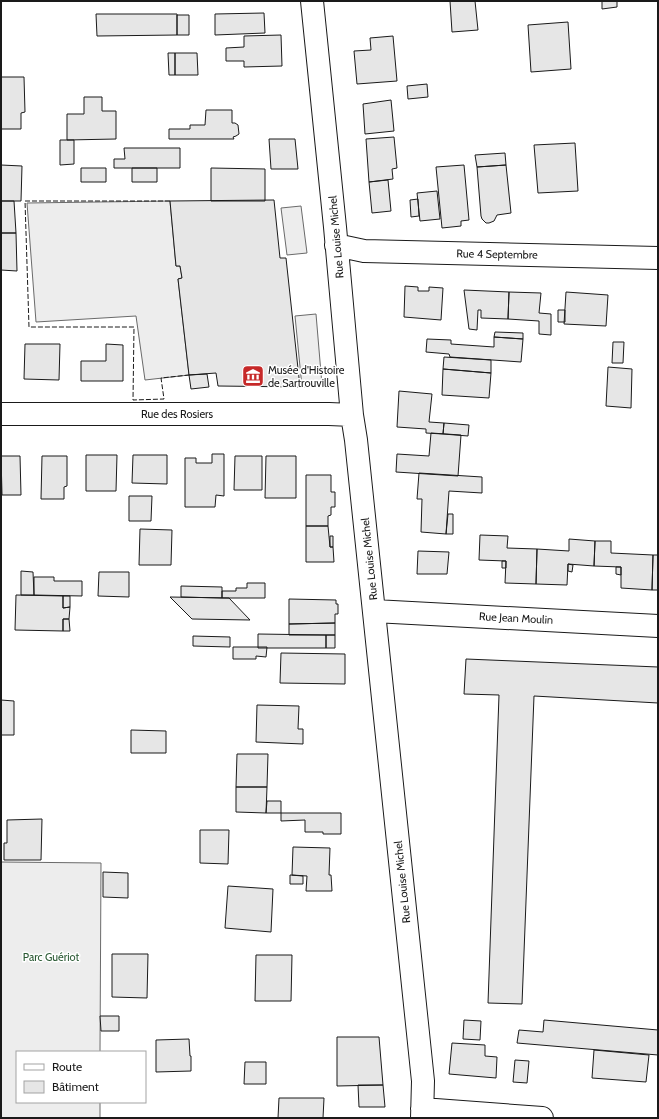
<svg xmlns="http://www.w3.org/2000/svg" width="659" height="1119" font-family="Cabin,sans-serif">
	<rect width="100%" height="100%" fill="#fff"/>
	<path fill="#ededed" stroke="#6a6a6a" d="M170,201L176,266H180L182,278L178,279L189,375L145,380L136,316L36,322L27,203Z
		M301,206L307,253L287,255L281,208Z
		M316,314L322,385L302,387L295,316Z
		M1,862L101,863L100,1052H17V1102H100V1118H1Z"/>
	<path fill="#e6e6e6" stroke="#1a1a1a" d="M450,1H475L478,30L452,32Z
		M602,1H617V7L602,9Z
		M264,13L265,33L215,35V14Z
		M96,14H177V35L97,36Z
		M177,15H189V35H177Z
		M568,22L571,69L531,72L528,25Z
		M281,35L282,66L244,67V61H226V48L244,47V36Z
		M393,36L397,81L357,84L354,51L371,50L370,38Z
		M168,53H175V75H169Z
		M175,53H197L198,75H175Z
		M1,77H24L25,112L21,113V129H1Z
		M427,84L428,97L408,99L407,86Z
		M84,97H102V111H116V139L67,140V114H84Z
		M391,100L394,131L365,134L363,104Z
		M206,110H232V123H235L238,125L239,134L236,136L233,137L234,139H169V129H190V125H205Z
		M394,137L397,168L392,169L393,179L369,182L366,139Z
		M269,139H295L298,169H271Z
		M60,140H74V164L60,165Z
		M575,143L578,191L538,193L534,145Z
		M124,148H180V168H114V159H125Z
		M505,153L506,165L477,167L475,155Z
		M1,165L22,166L21,201H1Z
		M464,165L469,220L461,221V226L442,228L436,167Z
		M506,165L511,213L497,215L494,221L489,223H486L482,219L481,216L477,167Z
		M81,168H106V182H81Z
		M132,168H157V182H132Z
		M211,168L265,169V201H211Z
		M388,180L391,211L372,213L369,182Z
		M437,191L440,219L420,221L417,193Z
		M418,199L419,216L411,217L410,200Z
		M274,200L280,258H286L300,387L218,386L216,373L189,375L178,279L182,278L180,266H176L170,201Z
		M1,201H14L16,233H1Z
		M1,233H16L17,271L1,270Z
		M405,286L418,287V291H429V287L443,288L441,320L404,317Z
		M464,290L509,292L508,319L481,318V310H478L477,330L469,329Z
		M509,292L541,293L539,313L551,314V335L539,334V321L508,319Z
		M566,292L608,295L606,326L564,324Z
		M558,310H565V322H558Z
		M495,332L523,333V339L494,337Z
		M494,337L523,339L521,362L450,357L449,354L426,352L427,339L451,340V344L494,347Z
		M613,342H624L623,363H612Z
		M25,344H60L59,380L24,379Z
		M106,344L123,345V381H81V361H106Z
		M444,357L491,360V373L443,369Z
		M608,367L632,369L631,408L606,406Z
		M443,369L491,373L489,398L442,395Z
		M207,374L209,387L191,389L189,375Z
		M399,391L432,394L429,422L444,423L443,434L426,433V429L397,427Z
		M444,423L469,425L468,436L443,434Z
		M431,433L461,435L458,476L396,472L397,454L429,456Z
		M212,454H224V496L216,495L215,507H185V458H196V463H212Z
		M86,455H117L116,491H86Z
		M133,455H167V484L132,483Z
		M1,456H20L21,495H2Z
		M42,456H67V486L64,487V499H41Z
		M235,456H262V490H234Z
		M266,456H296V498H265Z
		M419,473L482,477V493L449,491L446,534L421,532L422,499H417Z
		M306,475H331V492H335V507H331V515L328,516V526H306Z
		M129,496H152L151,521H129Z
		M448,514H453V534H446Z
		M306,526H328L330,547H333L334,562H306Z
		M140,529L172,530L171,565H139Z
		M480,535L508,536L507,548L537,549L536,584L505,583L506,561L479,560Z
		M330,536H333V547H330Z
		M569,539L595,541L594,566L568,564L567,585L536,584L537,549L569,551Z
		M595,541H611V553L653,555L652,590L621,588V567L594,566Z
		M418,551L449,552L447,574H417Z
		M653,555H658V590H652Z
		M502,561H506V568H502Z
		M568,564L573,565L572,572L568,571Z
		M616,567H621V575L616,574Z
		M21,571L33,572L34,595H21Z
		M99,572H129V597L98,596Z
		M34,577H54V581H82V596L34,595Z
		M247,583H265V598H222V591H236V588H247Z
		M181,586L222,587V598L181,597Z
		M16,595L63,596V608L70,607L69,619H63V631L15,630Z
		M63,596H70V607L63,608Z
		M170,597L229,598L250,620L192,619Z
		M289,599L336,600V604H338V614H335V623L289,624Z
		M63,619H69L70,631H63Z
		M335,623V635H289V624Z
		M258,634L326,635V648H258Z
		M326,635H335V648H326Z
		M193,636L230,637V647L193,646Z
		M233,647H267L266,657L256,656V659H233Z
		M281,653L345,654V684L280,683Z
		M466,659L658,667V703L534,696L522,1004L488,1003L499,695L464,694Z
		M1,700L14,701V735H1Z
		M257,705L299,706L298,729H303V744L256,742Z
		M131,730L166,731V753H131Z
		M237,754H268L267,787H236Z
		M236,787H267L266,813L236,812Z
		M267,801H281V813H266Z
		M281,813H341V834H323V832H305V820L281,821Z
		M42,819L41,860H4V843H7V820Z
		M200,830H229L228,864L200,863Z
		M293,847L330,848L329,875H331L332,891H306L307,876L292,875Z
		M103,872L128,873V898L103,897Z
		M290,875L303,876V884H290Z
		M228,886L273,889L271,932L225,928Z
		M112,954H148L147,998L112,997Z
		M256,955H292L291,1001H255Z
		M100,1016H119V1031H101Z
		M464,1020L481,1021L480,1040L463,1039Z
		M544,1020L658,1030V1055L517,1043L519,1030L543,1032Z
		M337,1037H379L383,1085L337,1086Z
		M189,1039L190,1056H191V1071L156,1072V1040Z
		M452,1043L485,1045V1056L497,1057L496,1078L449,1074Z
		M594,1050L649,1055L646,1082L592,1078Z
		M515,1060L529,1061L527,1083L513,1082Z
		M245,1062H266V1084H244Z
		M358,1085H383L385,1107H359Z
		M279,1098H324L323,1118H278Z"/>
	<g fill="none" stroke-linecap="round" stroke-linejoin="round">
		<g stroke="#1a1a1a" stroke-width="24">
			<path id="street" d="M312,1L335,227L352,415L356,440L423,1081L422,1118
				M336,245L364,251L658,258
				M1,414H329L352,415
				M374,611L658,626
				M422,1109L542,1118"/>
		</g>
		<use href="#street" stroke="#fff" stroke-width="22"/>
		<path stroke="#1a1a1a" stroke-width="1" stroke-dasharray="5 2" stroke-linecap="butt" d="M170,201H25L29,327H134L133,400L164,399L161,378L189,375"/>
	</g>
	<defs>
		<g id="museum-square" transform="scale(1.15)"><rect x="-9" y="-9" width="18" height="18" rx="4" fill="#c62828" stroke="#fff"/><path d="M0-6L6-3V-2H-6V-3ZM-5-1h2V3h-2ZM-1-1h2V3h-2ZM3-1h2V3H3ZM-6 4H6V6H-6Z" fill="#fff"/></g>
	</defs>
	<g fill-rule="evenodd">
		<use href="#museum-square" x="253" y="376"/>
	</g>
	<g text-anchor="middle" stroke-width="3" stroke-linejoin="round" paint-order="stroke">
		<g font-size="11" fill="#1a1a1a" stroke="#fff">
			<text transform="translate(336 237) rotate(-95)" y="4">Rue Louise Michel</text>
			<text transform="translate(497 254) rotate(1)" y="4">Rue 4 Septembre</text>
			<text x="177" y="418">Rue des Rosiers</text>
			<text transform="translate(369 559) rotate(-96)" y="4">Rue Louise Michel</text>
			<text transform="translate(516 618) rotate(3)" y="4">Rue Jean Moulin</text>
			<text transform="translate(402 882) rotate(-96)" y="4">Rue Louise Michel</text>
		</g>
		<g font-size="11" fill="#1a1a1a" stroke="#fff" text-anchor="start">
			<text x="268" y="374">Musée d'Histoire<tspan x="268" dy="13">de Sartrouville</tspan></text>
		</g>
		<g font-size="11" fill="#2b5a34" stroke="#fff">
			<text x="51" y="961">Parc Guériot</text>
		</g>
	</g>
	<rect width="659" height="1119" fill="none" stroke="#1a1a1a" stroke-width="4"/>
	<rect x="16" y="1051" width="130" height="52" fill="#ffffff" stroke="#a3a3a3"/>
	<rect x="24" y="1064" width="20" height="6" fill="#ffffff" stroke="#a3a3a3"/>
	<text x="52" y="1071" font-size="12" fill="#1a1a1a">Route</text>
	<rect x="24" y="1081" width="20" height="12" fill="#e6e6e6" stroke="#a3a3a3"/>
	<text x="52" y="1091" font-size="12" fill="#1a1a1a">Bâtiment</text>
</svg>
